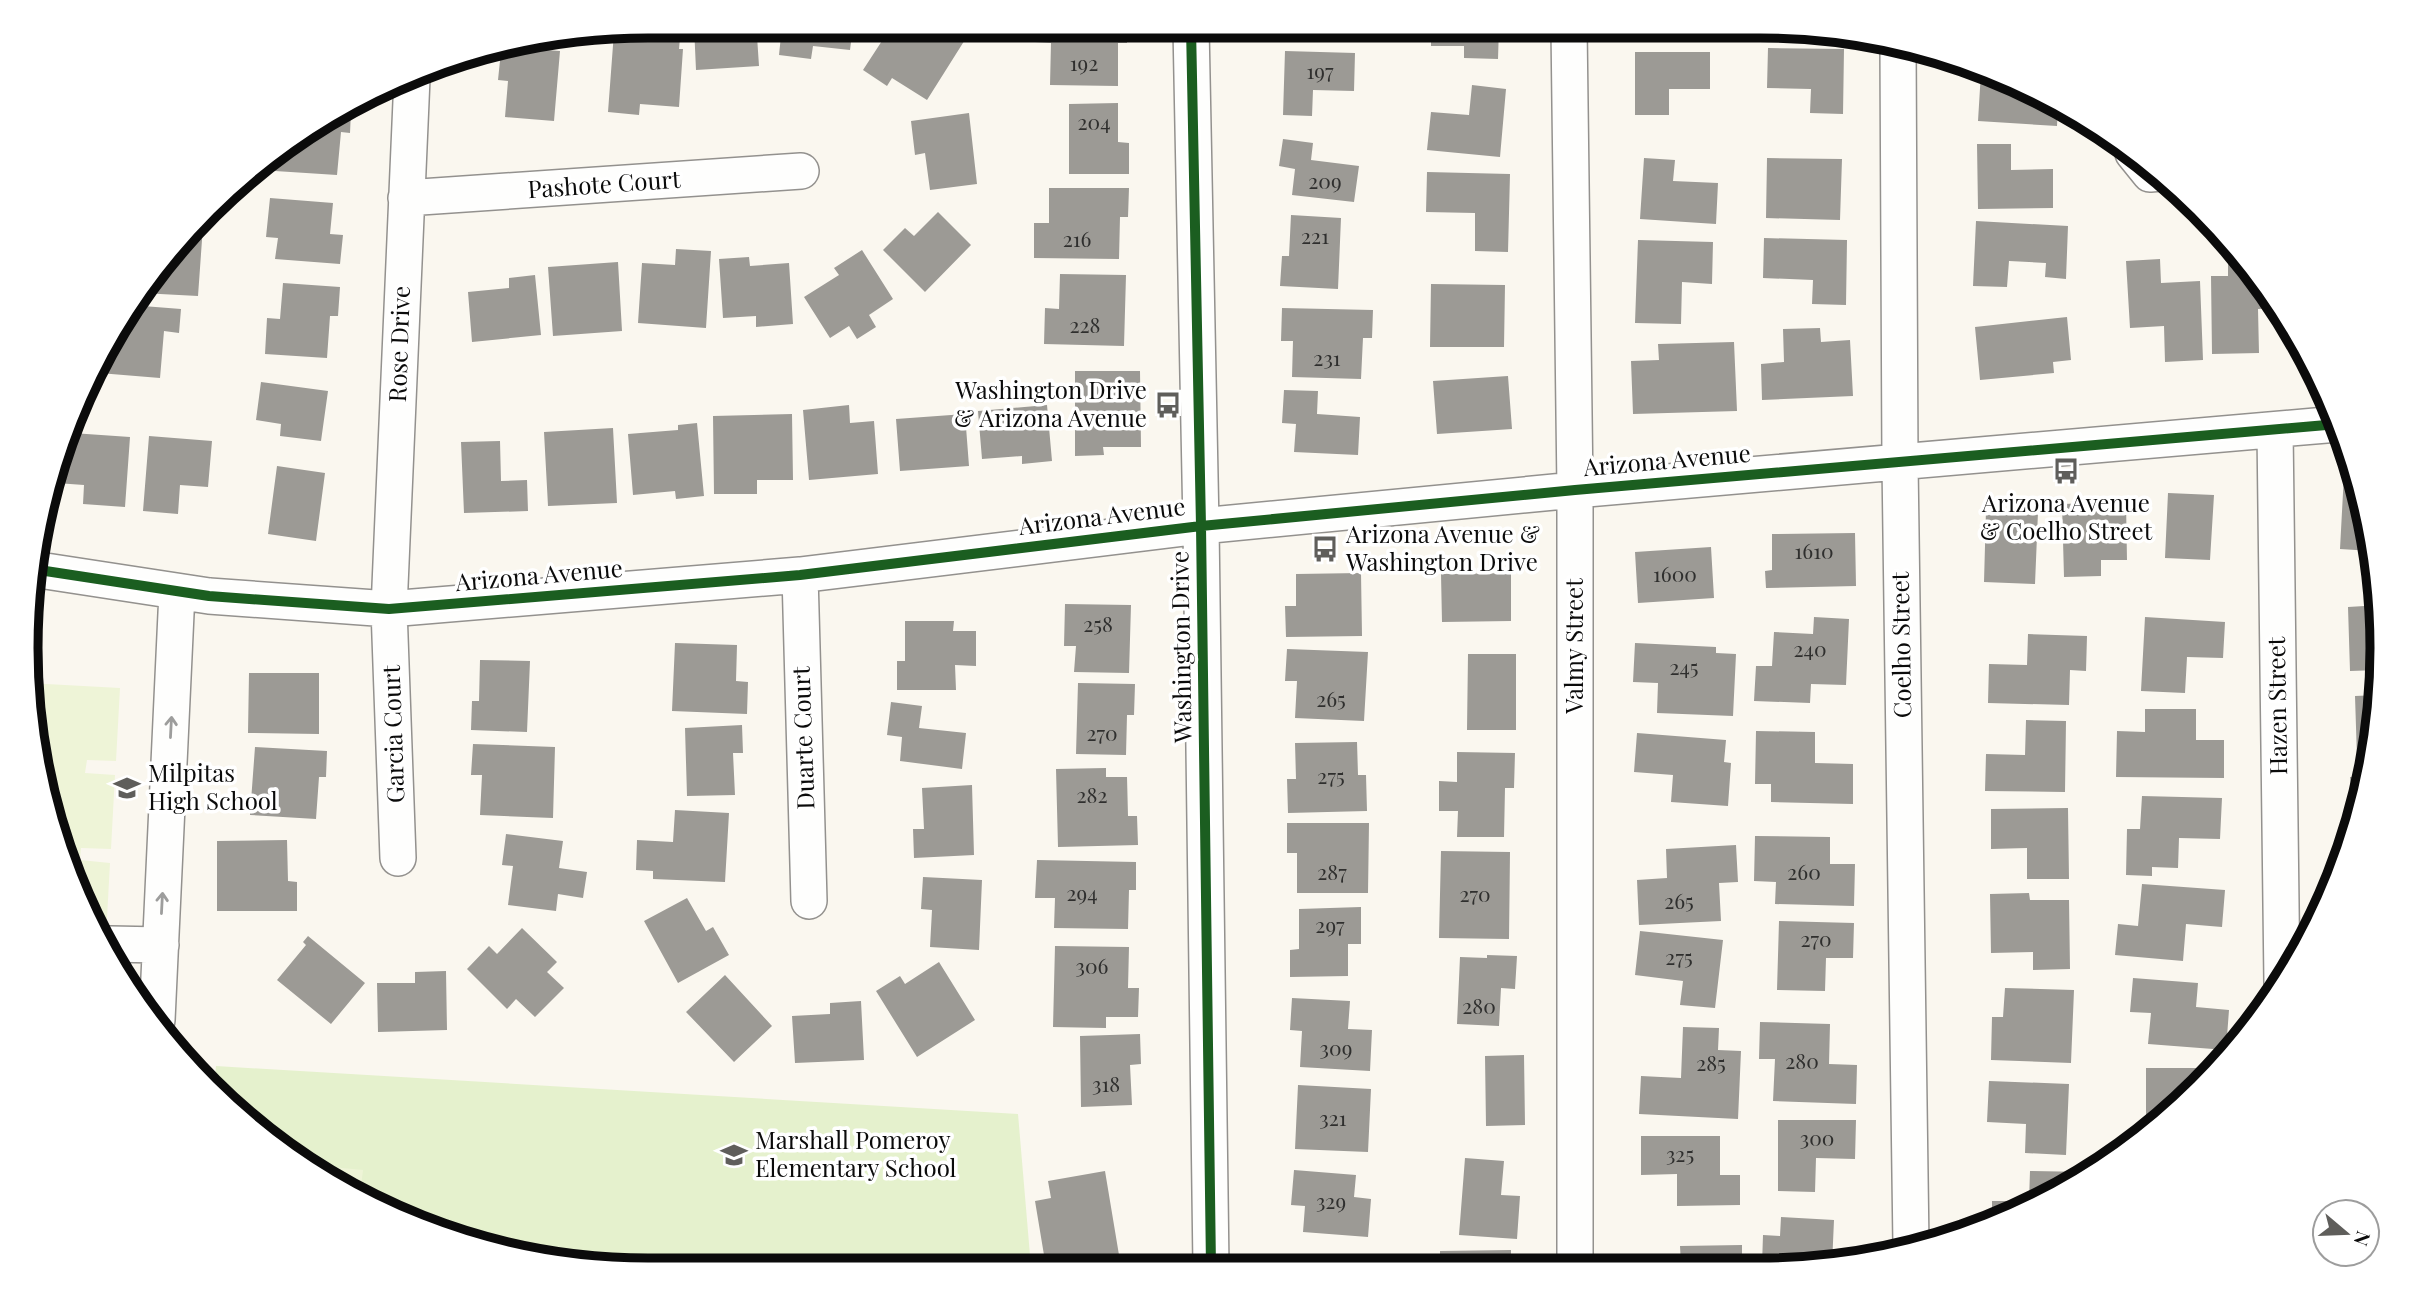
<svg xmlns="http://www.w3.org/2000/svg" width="2409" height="1296" font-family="'Playfair Display',serif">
	<rect width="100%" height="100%" fill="#faf7ef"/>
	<path fill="#e5f1cd" d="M216,1066L1018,1114L1031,1267L608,1268L487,1248L337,1187L214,1086Z"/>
	<path fill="#eef4d7" d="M28,683L120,688L116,761L87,760L85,773L115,775L111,849L81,848L80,860L110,863L106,936L74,886L28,689Z
		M311,1165L363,1170L360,1196L337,1187Z"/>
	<path fill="#9c9a95" d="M648,26H681L679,49H683L679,107L640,104L639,115L608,112L614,32Z
		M694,26H745L746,36H757L759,66L696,70Z
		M782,26H853L850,50L813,46L811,59L779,55Z
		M891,27H900L922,40L931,27H973L927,100L892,78L887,86L863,70Z
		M1036,27H1127V43H1118V86L1050,85L1051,43L1035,42Z
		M1287,27H1334V34H1287Z
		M1431,27H1499L1498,59L1464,58V46H1431Z
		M1630,27H1705V32L1630,31Z
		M518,48L560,51L554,121L505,117L508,81L498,80L501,51Z
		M1768,48L1844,49L1843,114L1810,113L1811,89L1767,88Z
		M1285,51L1355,53L1354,91L1313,90L1312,116L1283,115Z
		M1635,52H1710V89H1669V115H1635Z
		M1981,72L2058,104L2057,126L1978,121Z
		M1472,85L1506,89L1500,157L1427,150L1431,112L1469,115Z
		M1118,103V142L1129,143V174H1069V104Z
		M351,111L350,133L341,132L337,175L275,171L277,151Z
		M969,113L977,184L930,190L925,153L915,155L911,121Z
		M1283,139L1313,143L1311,160L1359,166L1354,202L1292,195L1295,169L1279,166Z
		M1977,144H2011V170L2053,169V208L1978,209Z
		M1644,158L1675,160L1673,181L1718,183L1716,224L1640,219Z
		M1767,158L1842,159L1840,220L1766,218Z
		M1427,172L1510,174L1508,252L1475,251V213L1426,212Z
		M1049,188H1129L1128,217H1120L1119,259L1034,258V223H1049Z
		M270,198L333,203L330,234L343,235L340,264L275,259L278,238L266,237Z
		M938,212L971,245L925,292L883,250L905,228L914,236Z
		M1291,215L1341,218L1338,289L1280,286L1282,256H1289Z
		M1976,221L2068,226L2066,279L2045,277L2046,263L2009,261L2007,287L1973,286Z
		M203,226L198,296L141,293Z
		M1764,238L1847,240L1846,305L1812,304L1813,280L1763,278Z
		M1638,240L1713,242L1712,284L1682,282L1681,324L1635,323Z
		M2228,248H2234L2254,269L2278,308L2258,309L2259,353L2212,354L2211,276H2228Z
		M676,249L711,251L706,328L638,323L642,263L675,265Z
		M862,250L893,299L869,315L876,327L857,339L849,326L830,338L804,297L839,275L834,268Z
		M749,257L750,266L789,263L793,324L756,327V316L723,318L719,259Z
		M2160,259L2161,283L2200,281L2203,360L2165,362L2164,326L2130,328L2126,261Z
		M618,262L622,331L553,336L548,267Z
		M1060,274L1126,275L1124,346L1044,344L1045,308L1059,309Z
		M535,275L541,335L472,342L468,292L509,288V278Z
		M283,283L340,287L338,316H330L327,358L265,354L267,318L280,319Z
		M1431,284L1505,285L1504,347H1430Z
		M130,305L181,309L179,333L164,331L160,378L99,373Z
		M1282,308L1373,310L1372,338H1363L1361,379L1292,377L1293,341H1281Z
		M2067,317L2071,360L2053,362L2054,373L1980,380L1975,327Z
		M1820,328L1821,342L1850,340L1853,396L1762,400L1761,364L1784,362L1783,329Z
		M1734,342L1737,411L1633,414L1631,361L1659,360L1658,344Z
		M1075,371H1140L1141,447H1103L1104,455L1075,456Z
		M1508,376L1512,429L1437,434L1433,381Z
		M261,382L328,391L321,441L280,436L281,424L256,420Z
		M1284,390L1318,391L1317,414L1360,417L1358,455L1294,452L1296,424L1282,423Z
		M849,405L850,423L874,421L878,474L809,480L803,410Z
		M1047,405L1052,461L1022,464V456L982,459L978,411Z
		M792,414L793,480H757V494H714L713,416Z
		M965,414L969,466L900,471L896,419Z
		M697,423L704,496L676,499L675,491L633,495L628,434L678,430V425Z
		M613,428L617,503L548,506L544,432Z
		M72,433L130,437L125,507L83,504L84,485L56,483L57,467Z
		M149,436L212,441L208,487L180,485L178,514L143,511Z
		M500,441L501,481L527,480L528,511L464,513L461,442Z
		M277,466L325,473L316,541L268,534Z
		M2344,474L2357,475L2361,487L2372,551L2340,549Z
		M2168,493L2214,495L2210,560L2165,558Z
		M2126,502L2127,560H2101V576L2064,577L2062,504Z
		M1986,510L2038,512L2035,584L1984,582Z
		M1855,533L1856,586L1766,588L1765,571L1772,570V534Z
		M1711,547L1714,598L1638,603L1635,552Z
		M1361,573L1362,636L1286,637L1285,606H1296V574Z
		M1511,573V621L1442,622L1441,574Z
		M1065,604L1131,605L1129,673L1074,672L1076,646H1064Z
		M2381,605L2379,670L2350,671L2348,607Z
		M1814,617L1849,619L1846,685L1811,684L1810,703L1754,701L1756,666H1772L1774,632L1813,634Z
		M2145,617L2225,622L2223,658L2187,657L2185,693L2141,691Z
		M905,621H954L953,631H976V666L955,665L956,690H897V661H905Z
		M2028,634L2087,636L2086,671L2070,670L2069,705L1988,703L1989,664L2027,665Z
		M675,643L737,645L736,681L748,682L747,714L672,711Z
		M1635,643L1716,647V653L1736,654L1733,716L1657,713L1658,683L1633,682Z
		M1287,649L1368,652L1364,721L1295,718L1297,681H1285Z
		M1468,654H1516V730H1467Z
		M480,660L530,661L527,732L471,730L472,701H479Z
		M249,673H319V734L248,733Z
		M1078,683L1135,684L1134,715H1127L1126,755L1076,754Z
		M2379,695L2377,729L2371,758H2357L2355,696Z
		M891,702L922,706L919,728L966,733L962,769L900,761L902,737L887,735Z
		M2145,709H2196V740H2224V778L2116,777L2117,731L2145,732Z
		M2026,720L2066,721L2065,792L1985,791L1986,754L2025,755Z
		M742,725L743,753H733L735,795L687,796L685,728Z
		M1756,731L1815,732V763L1853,764V804L1771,802V784H1755Z
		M1637,733L1726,740L1724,762L1731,763L1728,806L1671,802L1673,775L1634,772Z
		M1357,742L1358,775H1366L1367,811L1288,813L1287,779H1296L1295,743Z
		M473,744L555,747L553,818L480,815L482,775H471Z
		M255,747L327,751L326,777H319L316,819L250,815Z
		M1457,752L1515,753L1514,788H1505L1504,837H1457L1458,811H1439V781L1457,782Z
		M1106,768V777H1127L1128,816H1137L1138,845L1058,847L1056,769Z
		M2367,776L2355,827H2354L2350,777Z
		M972,785L974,855L914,858L913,829H924L922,788Z
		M2142,796L2222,798L2220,839L2179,838L2178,868L2152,867V876L2126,875L2127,829H2140Z
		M2068,808L2069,879H2027V848L1991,849V809Z
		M675,810L729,813L725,882L653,879V871L636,870L637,840L673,842Z
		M1287,823H1369L1368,893H1297V853H1287Z
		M506,834L563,841L559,868L587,872L583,898L558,894L556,911L508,905L513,866L502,865Z
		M1755,836L1830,837V864H1855L1854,906L1775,904L1776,882L1754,881Z
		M287,840L288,881L297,882V911H217V841Z
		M1736,845L1738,882L1719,883L1721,921L1639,925L1637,880L1667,878L1666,849Z
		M1441,851L1510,852L1509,939L1439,938Z
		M1037,860L1136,862V890H1129L1128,929L1054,928L1055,898H1035Z
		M923,877L982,880L979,950L930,947L932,910L921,909Z
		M2142,884L2225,890L2222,927L2186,924L2183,961L2115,955L2118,924L2138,926Z
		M2029,893L2030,900H2069L2070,969L2033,970V952L1991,953L1990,894Z
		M687,898L706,931L713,927L729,955L678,983L644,921Z
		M1361,907V944H1348V976L1290,977V950L1299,949V909Z
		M1779,921L1854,923L1853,958H1826L1825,991L1777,990Z
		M522,928L557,962L547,972L564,988L535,1017L516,999L507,1009L467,969L489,946L497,954Z
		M1640,931L1723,940L1715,1008L1680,1005L1683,981L1635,975Z
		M308,936L365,983L331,1024L277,980L306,945L303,942Z
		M1055,946L1129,947L1128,988H1139L1138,1017H1106V1028L1053,1027Z
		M1487,955L1517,956L1515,989L1501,988L1499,1026L1457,1024L1460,957L1487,958Z
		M939,962L975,1020L917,1057L876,991L900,976L905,984Z
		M446,971L447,1030L378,1032L377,983H415V972Z
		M725,975L772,1026L734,1062L686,1012Z
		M2133,978L2198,983L2196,1007L2229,1010L2226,1050L2148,1044L2151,1013L2130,1012Z
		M2005,988L2074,990L2071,1063L1991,1060L1992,1017H2003Z
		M1292,998L1350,1001L1348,1029L1372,1030L1370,1071L1300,1067L1302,1031L1290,1030Z
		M861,1001L864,1060L795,1063L792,1016L830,1014V1003Z
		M1760,1022L1830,1024L1829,1064L1857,1065L1856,1104L1773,1101L1775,1059H1759Z
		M1683,1027L1719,1028L1718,1050L1741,1051L1738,1119L1639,1114L1641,1076L1681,1078Z
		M1140,1034L1141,1064L1130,1065L1132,1105L1081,1107L1080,1036Z
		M1524,1055L1525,1125L1486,1126L1485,1056Z
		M2146,1068H2217L2146,1130Z
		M1989,1081L2069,1084L2066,1155L2025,1153L2026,1124L1987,1122Z
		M1298,1085L1371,1089L1368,1152L1295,1149Z
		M1778,1120H1856L1855,1159L1816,1158L1815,1192L1778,1191Z
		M1641,1136H1720V1175H1740V1205L1677,1206V1174L1641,1175Z
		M1465,1158L1504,1161L1501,1195L1520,1196L1517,1239L1459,1235Z
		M1294,1170L1356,1175L1354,1197L1371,1199L1368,1237L1303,1232L1305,1206L1291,1205Z
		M1105,1171L1121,1267H1046L1035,1201L1051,1198L1048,1181Z
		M2030,1171L2088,1172V1175L1992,1224V1201H2029Z
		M1781,1217L1834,1220L1832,1265H1762L1763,1235L1780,1236Z
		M1742,1245V1265H1681L1680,1246Z
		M1511,1250V1266H1440V1251Z
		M1304,1258L1368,1261V1266H1303Z"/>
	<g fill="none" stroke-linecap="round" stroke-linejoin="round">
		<g stroke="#93918e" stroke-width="38">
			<path id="minor" d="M1191,27L1201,526L1211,1267
				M1569,27L1575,490V1265
				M1898,43L1900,463L1911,1246
				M2133,153L2150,174L2161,173
				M406,198L801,171
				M2275,430L2282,983
				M39,570L209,596L389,609L800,575L1201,526L1575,490L2338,424
				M800,575L809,901
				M398,858L389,609L412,78
				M110,944L161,945
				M157,1020L177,592"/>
		</g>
		<use href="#minor" stroke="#fefefd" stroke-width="35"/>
		<g stroke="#fff" stroke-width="15">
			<path id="cycleway" d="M1191,27L1201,526L1211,1267
				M39,570L209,596L389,609L800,575L1201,526L1575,490L2338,424"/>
		</g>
		<use href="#cycleway" stroke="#1b5e20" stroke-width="10"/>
	</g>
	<defs><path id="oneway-shaft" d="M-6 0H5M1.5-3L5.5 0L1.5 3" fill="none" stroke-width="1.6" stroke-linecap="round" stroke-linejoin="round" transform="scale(1.75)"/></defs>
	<g stroke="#9d9d9c">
		<use href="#oneway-shaft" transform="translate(171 727) rotate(-87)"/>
		<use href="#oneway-shaft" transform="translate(162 903) rotate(-87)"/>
	</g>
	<defs>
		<g id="bus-bare" transform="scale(2.1)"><path d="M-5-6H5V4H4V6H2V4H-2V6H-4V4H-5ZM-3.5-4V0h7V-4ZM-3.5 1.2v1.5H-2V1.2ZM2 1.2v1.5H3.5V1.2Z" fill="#5f5e5b" stroke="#fff" stroke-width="2.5" paint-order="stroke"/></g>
		<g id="school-bare" transform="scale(2.1)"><path d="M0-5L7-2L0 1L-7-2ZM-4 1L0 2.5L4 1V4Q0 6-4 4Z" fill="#5f5e5b" stroke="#fff" stroke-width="2.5" paint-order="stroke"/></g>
	</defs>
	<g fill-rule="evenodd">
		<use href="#bus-bare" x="1168" y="405"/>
		<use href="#bus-bare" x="2066" y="471"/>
		<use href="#bus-bare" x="1325" y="549"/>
		<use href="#school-bare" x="127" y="788"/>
		<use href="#school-bare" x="734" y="1155"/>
	</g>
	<g text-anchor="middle" stroke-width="7" stroke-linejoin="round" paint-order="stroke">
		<g font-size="21" fill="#2f2f2e">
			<text x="1084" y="71">192</text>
			<text x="1320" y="79">197</text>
			<text x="1094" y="130">204</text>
			<text x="1325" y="189">209</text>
			<text x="1315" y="244">221</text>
			<text x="1077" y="247">216</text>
			<text x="1085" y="333">228</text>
			<text x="1327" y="366">231</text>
			<text x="1814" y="559">1610</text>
			<text x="1675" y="582">1600</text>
			<text x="1098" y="632">258</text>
			<text x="1810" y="657">240</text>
			<text x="1684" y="675">245</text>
			<text x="1331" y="707">265</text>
			<text x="1102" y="741">270</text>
			<text x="1331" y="784">275</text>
			<text x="1092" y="803">282</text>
			<text x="1332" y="880">287</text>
			<text x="1804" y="880">260</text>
			<text x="1082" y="901">294</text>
			<text x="1475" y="902">270</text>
			<text x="1679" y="909">265</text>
			<text x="1330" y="933">297</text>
			<text x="1816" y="947">270</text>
			<text x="1679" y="965">275</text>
			<text x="1092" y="974">306</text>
			<text x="1479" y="1014">280</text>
			<text x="1336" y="1056">309</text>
			<text x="1802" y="1069">280</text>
			<text x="1711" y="1071">285</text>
			<text x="1106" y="1092">318</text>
			<text x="1333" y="1126">321</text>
			<text x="1817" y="1146">300</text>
			<text x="1680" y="1162">325</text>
			<text x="1331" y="1209">329</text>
		</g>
		<g font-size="24" fill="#0b0b0b" stroke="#fff">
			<text transform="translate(604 185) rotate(-4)" y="8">Pashote Court</text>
			<text transform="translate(400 344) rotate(-88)" y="8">Rose Drive</text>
			<text transform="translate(1667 461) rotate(-5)" y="8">Arizona Avenue</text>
			<text transform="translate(1102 517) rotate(-7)" y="8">Arizona Avenue</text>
			<text transform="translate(539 576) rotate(-5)" y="8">Arizona Avenue</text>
			<text transform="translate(1902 645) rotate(-91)" y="8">Coelho Street</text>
			<text transform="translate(1575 646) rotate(-90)" y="8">Valmy Street</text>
			<text transform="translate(1182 647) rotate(-91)" y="8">Washington Drive</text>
			<text transform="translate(2278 706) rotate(-91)" y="8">Hazen Street</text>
			<text transform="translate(394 734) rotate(-92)" y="8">Garcia Court</text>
			<text transform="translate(804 738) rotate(-92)" y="8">Duarte Court</text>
		</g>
		<g font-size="24" fill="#0b0b0b" stroke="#fff" text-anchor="start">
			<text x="1147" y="399" text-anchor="end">Washington Drive<tspan x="1147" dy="28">&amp; Arizona Avenue</tspan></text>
			<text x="2066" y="512" text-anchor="middle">Arizona Avenue<tspan x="2066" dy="28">&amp; Coelho Street</tspan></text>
			<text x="1346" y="543">Arizona Avenue &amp;<tspan x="1346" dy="28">Washington Drive</tspan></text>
			<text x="148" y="782">Milpitas<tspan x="148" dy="28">High School</tspan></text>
			<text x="755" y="1149">Marshall Pomeroy<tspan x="755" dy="28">Elementary School</tspan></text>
		</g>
	</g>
	<path d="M0 0H2409V1296H0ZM648 38H1760A610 610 0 0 1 2370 648V648A610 610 0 0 1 1760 1258H648A610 610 0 0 1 38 648V648A610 610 0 0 1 648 38Z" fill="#fff" fill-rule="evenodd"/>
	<path fill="none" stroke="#0b0b0b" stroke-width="9" d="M648 38H1760A610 610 0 0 1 2370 648V648A610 610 0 0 1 1760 1258H648A610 610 0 0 1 38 648V648A610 610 0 0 1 648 38Z"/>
	<g transform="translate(2346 1233) rotate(109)"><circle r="33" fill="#ffffff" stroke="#9d9d9d" stroke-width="2"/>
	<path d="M0-5L12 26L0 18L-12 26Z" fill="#5f5e5b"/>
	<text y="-10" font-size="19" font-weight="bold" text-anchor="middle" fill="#0b0b0b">N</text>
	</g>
</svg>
